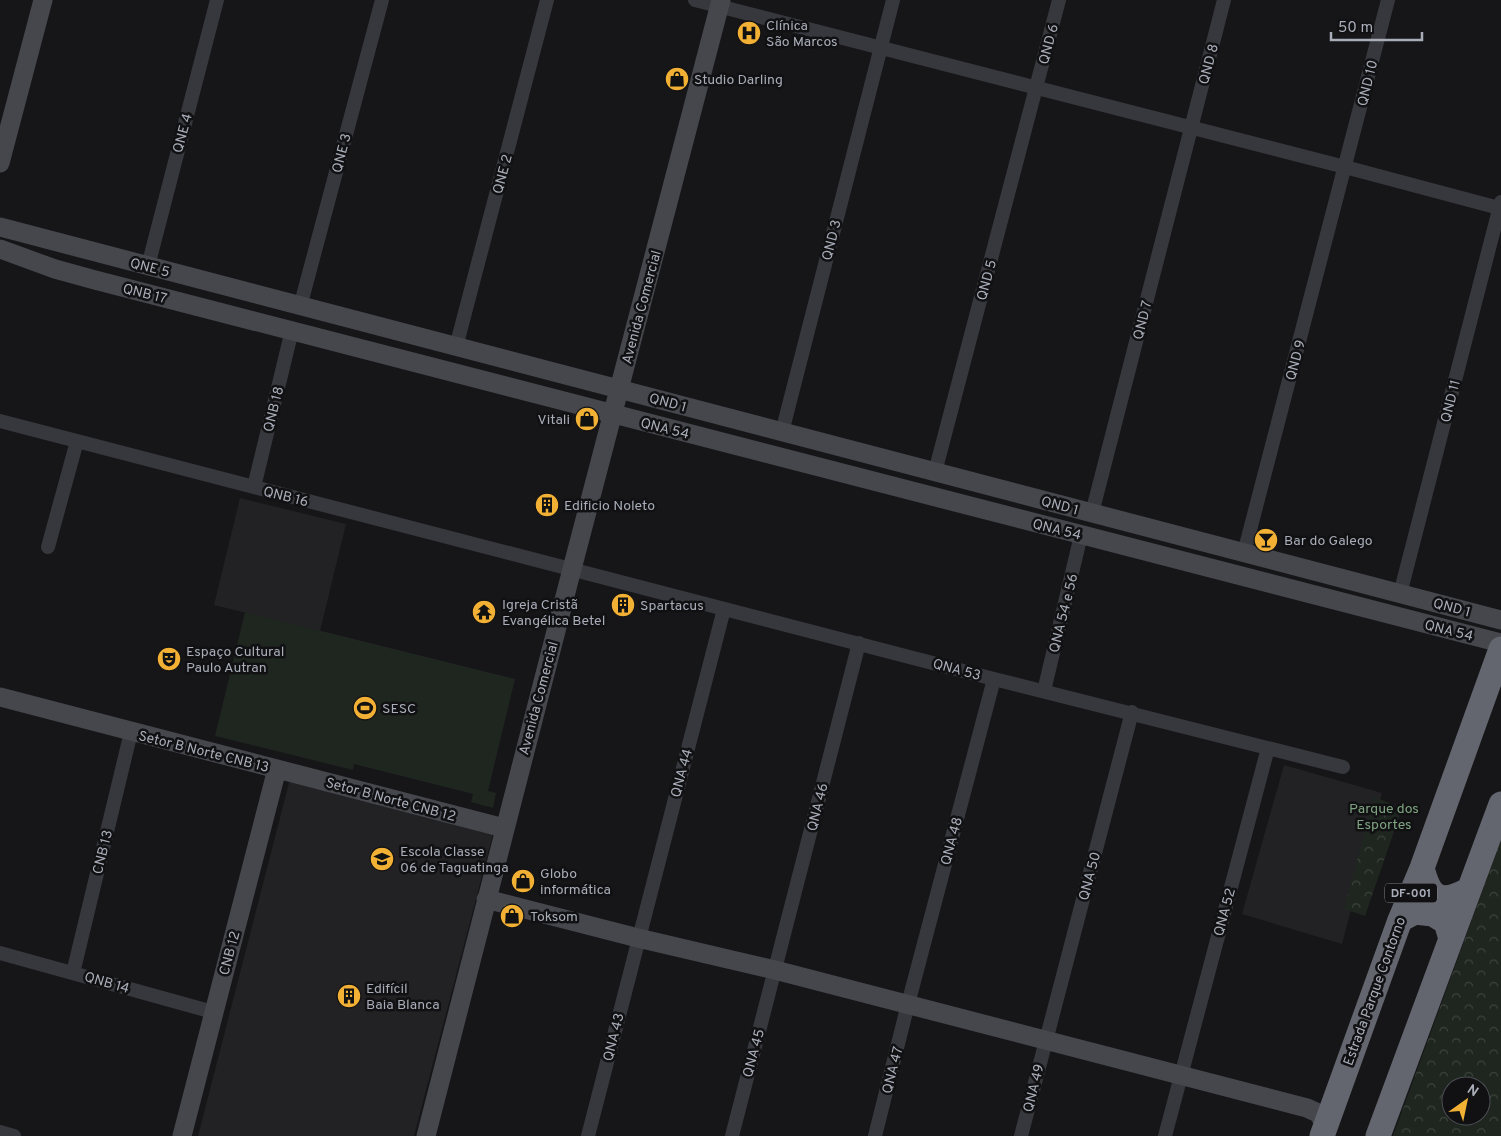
<svg xmlns="http://www.w3.org/2000/svg" width="1501" height="1136" font-family="Overpass,sans-serif">
	<defs>
		<pattern id="forest-crowns" width="20" height="18" patternUnits="userSpaceOnUse" patternTransform="scale(1.25)"><rect width="20" height="18" fill="#1e261f"/><path d="M2 6a3 3 0 1 1 6 0M12 15a3 3 0 1 1 6 0" fill="none" stroke="#3c433d"/></pattern>
	</defs>
	<rect width="100%" height="100%" fill="#161618"/>
	<path fill="#222225" d="M240,498L346,524L320,631L214,605Z
		M1284,765L1382,793L1342,944L1242,914Z
		M290,779L494,830L414,1136H198Z"/>
	<path fill="#1e261f" d="M245,612L515,679L488,791L496,793L493,808L471,802L473,794L354,764L353,770L215,736Z"/>
	<path fill="url(#forest-crowns)" fill-rule="evenodd" d="M1374,797L1402,808L1365,916L1344,909Z
		M1501,839V1136H1393L1488,876ZM1451,1086H1481V1116H1451Z"/>
	<g fill="none" stroke-linecap="round" stroke-linejoin="round">
		<path stroke="#37383d" stroke-width="14" d="M695,0L1345,167L1499,208
			M148,266L217,0
			M300,307L382,0
			M456,347L547,0
			M0,421L994,679L1343,767
			M782,432L893,0
			M935,472L1059,0
			M254,487L292,330
			M1092,513L1224,0
			M48,547L77,441
			M1244,553L1388,0
			M1400,594L1501,202
			M1044,691L1081,535
			M0,953L213,1012
			M73,973L131,732
			M0,1132L14,1136
			M588,1136L724,609
			M732,1136L859,643
			M875,1136L908,1004L994,679
			M1021,1136L1132,712
			M1165,1136L1268,748"/>
		<path stroke="#45474d" stroke-width="19" d="M0,163L43,0
			M0,227L1501,620
			M0,249L55,269L95,280L1501,643
			M0,697L504,828
			M486,899L638,938L775,970L1307,1108L1318,1113L1326,1126
			M182,1136L277,769
			M426,1136L572,569L721,0"/>
		<path stroke="#63666e" stroke-width="25" d="M1422,868C1430,898 1439,905 1468,890
			M1400,920L1415,912L1433,914L1446,922L1451,939
			M1322,1136L1400,920L1422,868L1501,649
			M1378,1136L1501,804"/>
	</g>
	<defs>
		<g id="hospital-disc" transform="scale(1.25)"><circle r="9.5" fill="#f2b134" stroke="#111113"/><path d="M-5-5h3v3.5h4V-5h3V5h-3V1.5h-4V5h-3Z" fill="#111"/></g>
		<g id="shop-disc" transform="scale(1.25)"><circle r="9.5" fill="#f2b134" stroke="#111113"/><path d="M-5-2.5h2.3a2.7 3.5 0 0 1 5.4 0H5L5.5 6h-11ZM-1.5-2.5h3a1.5 2.3 0 0 0-3 0Z" fill="#111"/></g>
		<g id="building-disc" transform="scale(1.25)"><circle r="9.5" fill="#f2b134" stroke="#111113"/><path d="M-4-6H4V6H1V3H-1V6H-4ZM-2.5-4.3h1.7v1.8h-1.7ZM.8-4.3h1.7v1.8H.8ZM-2.5-1h1.7V.8h-1.7ZM.8-1h1.7V.8H.8Z" fill="#111"/></g>
		<g id="bar-disc" transform="scale(1.25)"><circle r="9.5" fill="#f2b134" stroke="#111113"/><path d="M-6-5H6L.8 .8V4.5H3.5V6h-7V4.5H-.8V.8Z" fill="#111"/></g>
		<g id="temple-disc" transform="scale(1.25)"><circle r="9.5" fill="#f2b134" stroke="#111113"/><path d="M0-6L5-2H3V0L6.5 2.5H4V6H1.5V3h-3V6H-4V2.5H-6.5L-3 0V-2H-5Z" fill="#111"/></g>
		<g id="theatre-disc" transform="scale(1.25)"><circle r="9.5" fill="#f2b134" stroke="#111113"/><path d="M-5-5.5Q0-4 5-5.5V0Q5 5 0 6Q-5 5-5 0ZM-3.3-2.5H-1v1.5H-3.3ZM1-2.5H3.3v1.5H1ZM-2.8 1Q0 5.5 2.8 1Z" fill="#111"/></g>
		<g id="stadium-disc" transform="scale(1.25)"><circle r="9.5" fill="#f2b134" stroke="#111113"/><path d="M0-5a6.5 5 0 1 0 0 10a6.5 5 0 1 0 0-10ZM-3.5-1.8h7v3.6h-7Z" fill="#111"/></g>
		<g id="school-disc" transform="scale(1.25)"><circle r="9.5" fill="#f2b134" stroke="#111113"/><path d="M0-5L7-2L0 1L-7-2ZM-4 1L0 2.5L4 1V4Q0 6-4 4Z" fill="#111"/></g>
	</defs>
	<g fill-rule="evenodd">
		<use href="#hospital-disc" x="749" y="33"/>
		<use href="#shop-disc" x="677" y="79"/>
		<use href="#shop-disc" x="587" y="419"/>
		<use href="#building-disc" x="547" y="505"/>
		<use href="#bar-disc" x="1266" y="540"/>
		<use href="#building-disc" x="623" y="605"/>
		<use href="#temple-disc" x="484" y="612"/>
		<use href="#theatre-disc" x="169" y="659"/>
		<use href="#stadium-disc" x="365" y="708"/>
		<use href="#school-disc" x="382" y="859"/>
		<use href="#shop-disc" x="523" y="881"/>
		<use href="#shop-disc" x="512" y="916"/>
		<use href="#building-disc" x="349" y="996"/>
	</g>
	<g text-anchor="middle" stroke-width="5" stroke-linejoin="round" paint-order="stroke">
		<rect fill="#111113" stroke="#7b7e86" stroke-width="1" x="1385" y="883.5" width="52" height="19" rx="4"/>
		<g font-size="12" font-weight="bold" fill="#a8adb8">
			<text x="1411" y="897">DF-001</text>
		</g>
		<g font-size="14" fill="#a8adb8" stroke="#111113" text-anchor="start">
			<text x="766" y="30">Clínica<tspan x="766" dy="16">São Marcos</tspan></text>
			<text x="694" y="84">Studio Darling</text>
			<text x="570" y="424" text-anchor="end">Vitali</text>
			<text x="564" y="510">Edificio Noleto</text>
			<text x="1284" y="545">Bar do Galego</text>
			<text x="502" y="609">Igreja Cristã<tspan x="502" dy="16">Evangélica Betel</tspan></text>
			<text x="640" y="610">Spartacus</text>
			<text x="186" y="656">Espaço Cultural<tspan x="186" dy="16">Paulo Autran</tspan></text>
			<text x="382" y="713">SESC</text>
			<text x="400" y="856">Escola Classe<tspan x="400" dy="16">06 de Taguatinga</tspan></text>
			<text x="540" y="878">Globo<tspan x="540" dy="16">informática</tspan></text>
			<text x="530" y="921">Toksom</text>
			<text x="366" y="993">Edifícil<tspan x="366" dy="16">Baia Blanca</tspan></text>
		</g>
		<g font-size="14" fill="#a8adb8" stroke="#111113">
			<text transform="translate(1048 44) rotate(-75)" y="5">QND 6</text>
			<text transform="translate(1208 64) rotate(-75)" y="5">QND 8</text>
			<text transform="translate(1367 83) rotate(-76)" y="5">QND 10</text>
			<text transform="translate(182 133) rotate(-75)" y="5">QNE 4</text>
			<text transform="translate(341 153) rotate(-75)" y="5">QNE 3</text>
			<text transform="translate(502 174) rotate(-75)" y="5">QNE 2</text>
			<text transform="translate(831 240) rotate(-76)" y="5">QND 3</text>
			<text transform="translate(150 267) rotate(14)" y="5">QNE 5</text>
			<text transform="translate(986 280) rotate(-75)" y="5">QND 5</text>
			<text transform="translate(145 293) rotate(14)" y="5">QNB 17</text>
			<text transform="translate(641 307) rotate(-75)" y="5">Avenida Comercial</text>
			<text transform="translate(1142 320) rotate(-76)" y="5">QND 7</text>
			<text transform="translate(1295 360) rotate(-75)" y="5">QND 9</text>
			<text transform="translate(1450 401) rotate(-76)" y="5">QND 11</text>
			<text transform="translate(668 402) rotate(15)" y="5">QND 1</text>
			<text transform="translate(273 409) rotate(-76)" y="5">QNB 18</text>
			<text transform="translate(665 428) rotate(14)" y="5">QNA 54</text>
			<text transform="translate(286 496) rotate(14)" y="5">QNB 16</text>
			<text transform="translate(1060 505) rotate(15)" y="5">QND 1</text>
			<text transform="translate(1057 529) rotate(14)" y="5">QNA 54</text>
			<text transform="translate(1452 607) rotate(15)" y="5">QND 1</text>
			<text transform="translate(1063 613) rotate(-76)" y="5">QNA 54 e 56</text>
			<text transform="translate(1449 630) rotate(14)" y="5">QNA 54</text>
			<text transform="translate(957 669) rotate(15)" y="5">QNA 53</text>
			<text transform="translate(538 698) rotate(-75)" y="5">Avenida Comercial</text>
			<text transform="translate(204 751) rotate(14)" y="5">Setor B Norte CNB 13</text>
			<text transform="translate(681 773) rotate(-75)" y="5">QNA 44</text>
			<text transform="translate(391 799) rotate(15)" y="5">Setor B Norte CNB 12</text>
			<text transform="translate(817 807) rotate(-76)" y="5">QNA 46</text>
			<text transform="translate(951 841) rotate(-75)" y="5">QNA 48</text>
			<text transform="translate(102 852) rotate(-76)" y="5">CNB 13</text>
			<text transform="translate(1089 876) rotate(-75)" y="5">QNA 50</text>
			<text transform="translate(1224 912) rotate(-75)" y="5">QNA 52</text>
			<text transform="translate(229 953) rotate(-75)" y="5">CNB 12</text>
			<text transform="translate(107 982) rotate(16)" y="5">QNB 14</text>
			<text transform="translate(1374 991) rotate(-70)" y="5">Estrada Parque Contorno</text>
			<text transform="translate(613 1037) rotate(-76)" y="5">QNA 43</text>
			<text transform="translate(753 1053) rotate(-75)" y="5">QNA 45</text>
			<text transform="translate(892 1070) rotate(-76)" y="5">QNA 47</text>
			<text transform="translate(1033 1088) rotate(-76)" y="5">QNA 49</text>
		</g>
		<g font-size="14" fill="#7fa381" stroke="#111113">
			<text x="1384" y="813">Parque dos<tspan x="1384" dy="16">Esportes</tspan></text>
		</g>
	</g>
	<g transform="translate(1466 1101) rotate(33)"><circle r="24" fill="#111113" stroke="#4d4f55"/>
	<path d="M0-4L9 19L0 12L-9 19Z" fill="#f2b134"/>
	<text y="-8" font-size="14" font-weight="bold" text-anchor="middle" fill="#a8adb8">N</text>
	</g>
	<path d="M1331 32v8h91v-8" fill="none" stroke="#a8adb8" stroke-width="2.5"/>
	<text x="1338" y="32" font-size="15" fill="#a8adb8" stroke="#111113" stroke-width="4" paint-order="stroke">50 m</text>
</svg>
